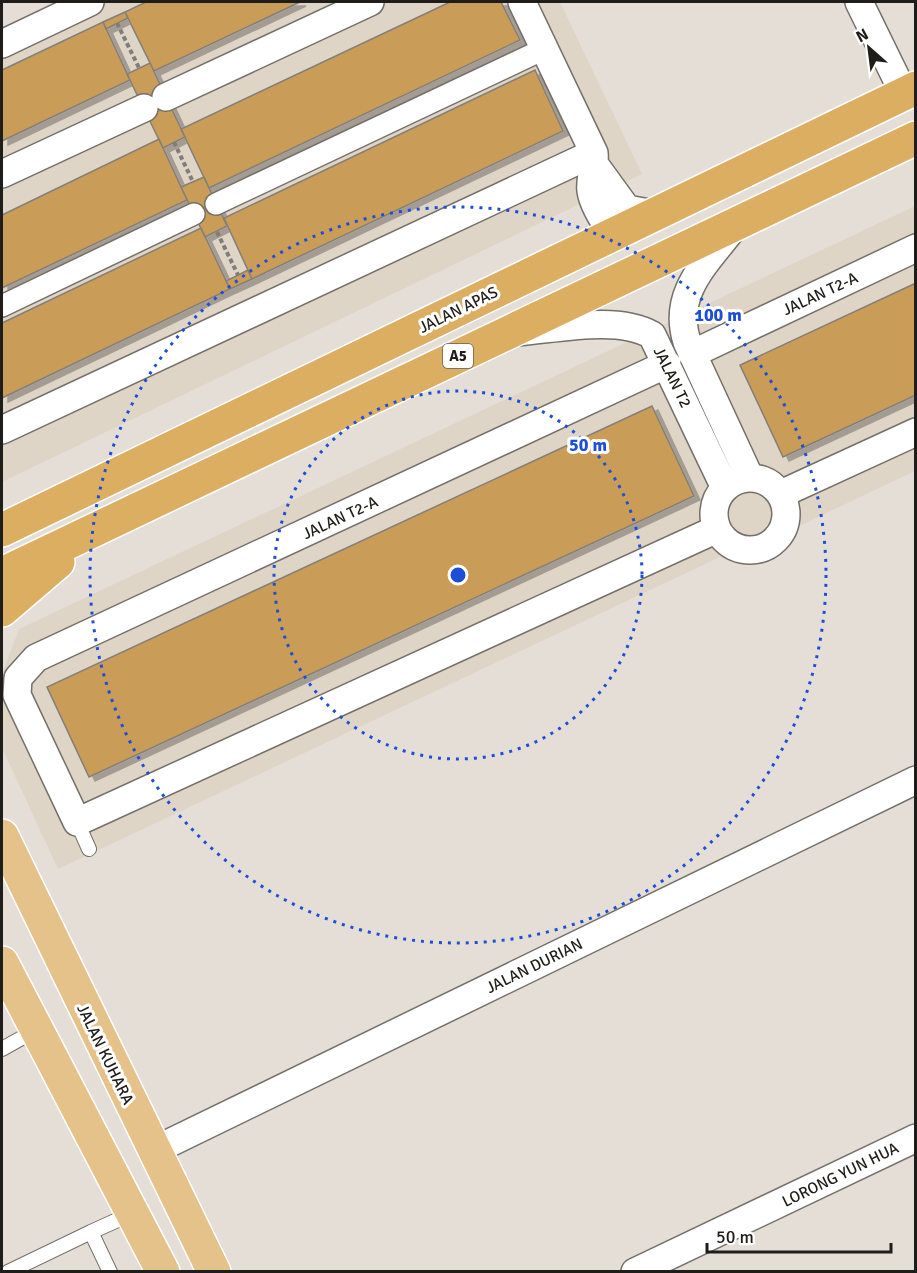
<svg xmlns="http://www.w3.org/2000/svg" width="917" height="1273" font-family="Signika,sans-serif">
	<defs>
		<filter id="shadow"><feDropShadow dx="6" dy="4" stdDeviation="0" flood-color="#0004"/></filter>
	</defs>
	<rect width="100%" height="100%" fill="#e4ded7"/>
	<path fill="#dfd5c7" d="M63,2H560L642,174L2,482V31Z
		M915,206V471L799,526L792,541L782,553L769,561L752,565L736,564L720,557L58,869L2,748V674L19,629Z"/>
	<path fill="#c99c58" stroke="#847f78" stroke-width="1.5" filter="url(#shadow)" d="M146,2H300L154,71L125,12Z
		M450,2H501L520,40L209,188L181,129Z
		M125,12L128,18L106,29L103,22Z
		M103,22L130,80L2,141V70Z
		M150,63L185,137L163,148L127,74Z
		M535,70L563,131L252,279L224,218Z
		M159,139L187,200L2,288V215Z
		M204,177L227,226L205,237L181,187Z
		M201,228L230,289L2,398V323Z
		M248,270L252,279L230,289L226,281Z
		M916,283V395L783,457L740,365Z
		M652,406L694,496L89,777L47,687Z"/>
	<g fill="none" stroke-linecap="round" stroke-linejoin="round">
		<g stroke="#746f69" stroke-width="16">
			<path id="service" d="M77,822L89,849
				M2,1049L36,1030
				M8,1272L91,1232
				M110,1272L91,1232L133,1213"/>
		</g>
		<g stroke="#746f69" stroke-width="24">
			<path id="pedestrian" d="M216,204L544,49
				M2,306L194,214"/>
		</g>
		<g stroke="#746f69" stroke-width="30">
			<path id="minor" d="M522,2L594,153C596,167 589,178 591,191C593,205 605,222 612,234
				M859,2L904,94
				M2,44L90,2
				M166,97L370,2
				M595,165L627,209L655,214
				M2,174L144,108
				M736,224C708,262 671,292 687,342L750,478
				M517,332C557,329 617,315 652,335L725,488
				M692,354L916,248
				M667,364L36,658L18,678L17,695L77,822L717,529
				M2,430L594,153
				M714 514a36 36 0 1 1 72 0a36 36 0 1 1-72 0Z
				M781,494L916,432
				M153,1151L916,780
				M635,1272L916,1138"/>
		</g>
		<g stroke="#fff" stroke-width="36">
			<path id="primary" d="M2,836L214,1272
				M2,963L163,1272"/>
		</g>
		<g stroke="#fff" stroke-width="36">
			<path id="trunk" d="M2,530L916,88
				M2,574L916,138
				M2,610L58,562"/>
		</g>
		<path stroke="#817d78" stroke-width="4" stroke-dasharray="4.5 3" stroke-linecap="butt" d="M117,23L139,68
			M174,142L193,182
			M217,232L238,275"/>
		<use href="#service" stroke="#fff" stroke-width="14"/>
		<use href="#pedestrian" stroke="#fff" stroke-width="21"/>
		<use href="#minor" stroke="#fff" stroke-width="27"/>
		<use href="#primary" stroke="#e4c289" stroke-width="33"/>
		<use href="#trunk" stroke="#dbae62" stroke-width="33"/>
	</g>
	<g fill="none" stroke="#1d4ed8" stroke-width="3" stroke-dasharray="3 6">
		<circle cx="458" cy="575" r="184"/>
		<circle cx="458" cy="575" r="368"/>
	</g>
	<g text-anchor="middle" stroke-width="6" stroke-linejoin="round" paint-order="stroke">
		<rect fill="#fff" stroke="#62615f" stroke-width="1.5" x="443" y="344" width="30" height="24" rx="4.5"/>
		<g font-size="15" font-weight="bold" fill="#1f1d1a">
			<text x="458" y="361">A5</text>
		</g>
		<g font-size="16" fill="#1f1d1a" stroke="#fff">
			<text transform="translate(820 293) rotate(-25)" y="6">JALAN T2-A</text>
			<text transform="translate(458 309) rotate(-26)" y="6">JALAN APAS</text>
			<text transform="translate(673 377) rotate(64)" y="6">JALAN T2</text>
			<text transform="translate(340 517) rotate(-25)" y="6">JALAN T2-A</text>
			<text transform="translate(534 965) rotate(-26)" y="6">JALAN DURIAN</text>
			<text transform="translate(106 1054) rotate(64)" y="6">JALAN KUHARA</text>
			<text transform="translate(840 1174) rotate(-26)" y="6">LORONG YUN HUA</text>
		</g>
	</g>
	<circle cx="458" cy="575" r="9" fill="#1d4ed8" stroke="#fff" stroke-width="3"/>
	<g font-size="18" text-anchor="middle" font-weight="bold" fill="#1d4ed8" stroke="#fff" stroke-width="6" stroke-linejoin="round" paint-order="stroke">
		<text x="718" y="321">100 m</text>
		<text x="588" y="451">50 m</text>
	</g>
	<rect width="917" height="1273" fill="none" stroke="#1f1d1a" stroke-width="6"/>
	<g transform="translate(869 48) rotate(332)" stroke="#ffffff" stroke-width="4.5" paint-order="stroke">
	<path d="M0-4.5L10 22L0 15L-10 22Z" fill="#1f1d1a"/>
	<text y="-9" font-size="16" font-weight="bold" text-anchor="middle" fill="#1f1d1a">N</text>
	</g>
	<path d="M707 1243v9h184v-9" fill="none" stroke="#1f1d1a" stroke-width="3"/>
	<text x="716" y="1243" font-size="18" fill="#1f1d1a" stroke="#ffffff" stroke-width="4.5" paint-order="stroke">50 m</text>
</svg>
